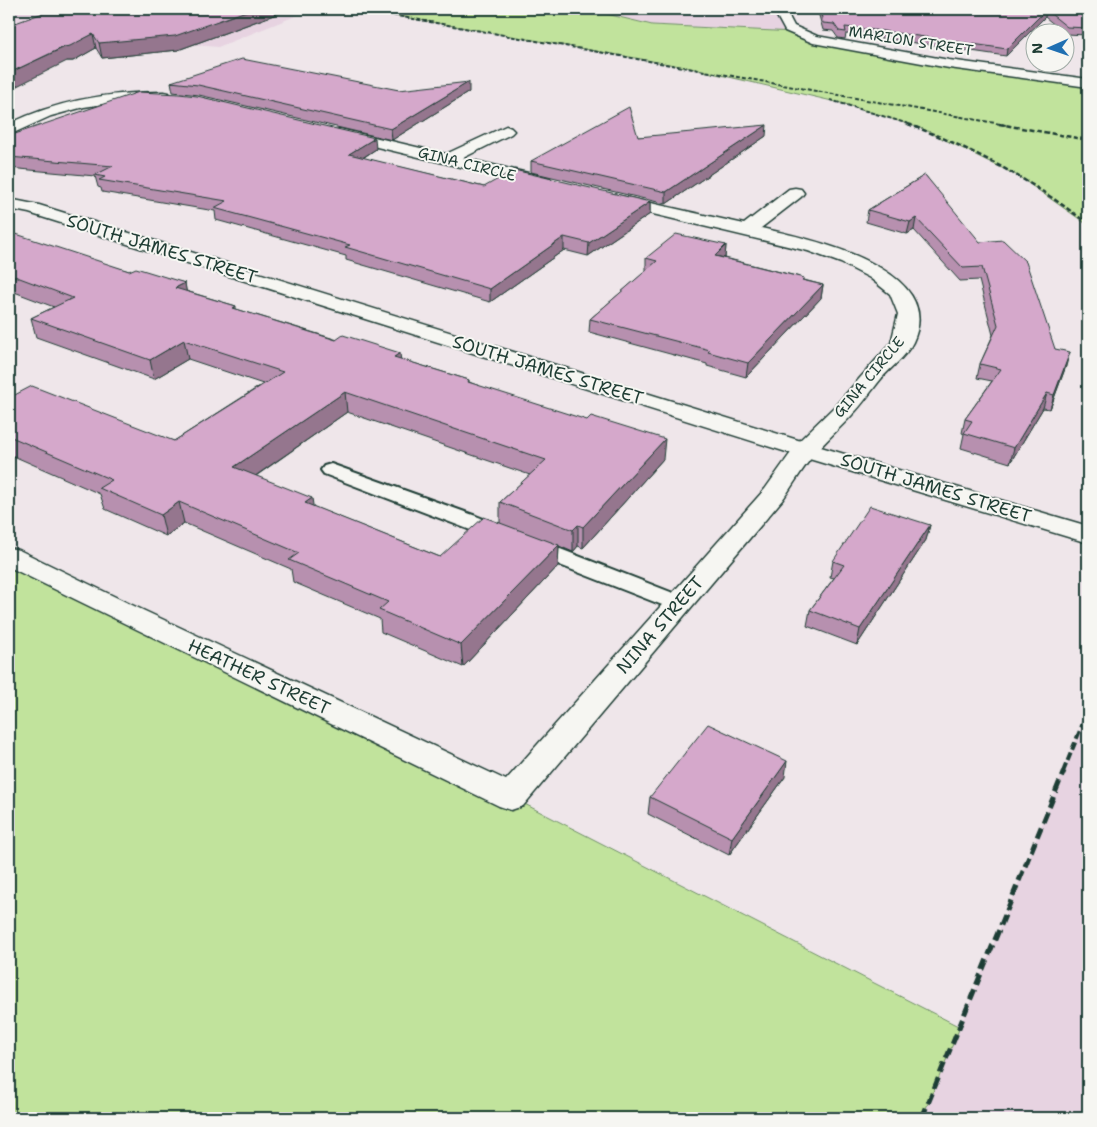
<svg xmlns="http://www.w3.org/2000/svg" width="1097" height="1127" font-family="'Shantell Sans',sans-serif">
	<rect width="100%" height="100%" fill="#efe6ea"/>
	<filter id="ink" filterUnits="userSpaceOnUse"><feTurbulence type="fractalNoise" baseFrequency=".02" numOctaves="2"/><feDisplacementMap in="SourceGraphic" scale="10" xChannelSelector="R" yChannelSelector="G"/><feConvolveMatrix kernelMatrix="1 2 1 2 8 2 1 2 1" color-interpolation-filters="sRGB"/></filter>
	<g filter="url(#ink)">
		<path fill="#e7d3e1" d="M9,9H313L218,47L42,31L9,49Z
			M586,9H779L789,28L795,32L652,25Z
			M1088,711V1118H922L960,1027Z"/>
		<path fill="#c1e39c" stroke="#709068" d="M358,9H586L652,25L795,32L813,39L1088,83V225L1018,176L923,129L845,104L686,67Z
			M9,556L122,612L511,797L960,1027L922,1118H9Z"/>
		<g fill="none" stroke-linecap="round" stroke-linejoin="round">
			<g stroke="#1f3d34" stroke-width="4">
				<path id="lane" d="M331,464L476,516L686,598L690,603L686,608L678,610L670,608L460,526L324,474L321,470L324,466Z"/>
			</g>
			<g stroke="#1f3d34" stroke-width="3">
				<path id="street" d="M773,9H785L794,26L817,36L949,60L1088,79V87L949,68L813,43L785,31Z
					M164,92L169,93L171,96L169,99L123,101L84,107L51,116L9,135V124C58,100 110,92 164,92Z
					M506,126L511,128L514,131L511,134L463,158L550,178L552,182L550,186L544,187L335,137L332,134L335,131L340,129L446,154Z
					M795,188L801,189L804,193L801,197L761,228C808,238 948,268 913,342C906,357 891,367 881,379C871,391 863,404 852,415C839,429 825,441 813,456C802,469 793,485 783,499L523,806L511,810L499,806L9,567V548L19,550L132,605L506,780L765,489L800,440L836,405L891,343L898,314L890,294L870,278L841,263L808,251L615,205L609,204L606,200L609,196L615,195L744,224L789,189Z"/>
			</g>
			<g stroke="#1f3d34" stroke-width="3">
				<path id="secondary" d="M9,199L39,205L814,445L1088,526V543L796,455L29,213L9,209Z"/>
			</g>
			<use href="#lane" fill="#f6f6f2" fill-rule="evenodd"/>
			<use href="#street" fill="#f6f6f2" fill-rule="evenodd"/>
			<use href="#secondary" fill="#f6f6f2" fill-rule="evenodd"/>
			<path stroke="#1f3d34" stroke-width="2" stroke-dasharray="4 2" stroke-linecap="butt" d="M358,9L1006,125
				M830,100L912,125"/>
			<path stroke="#1f3d34" stroke-width="2.5" stroke-dasharray="5 2.5" stroke-linecap="butt" d="M908,124C974,149 1033,181 1088,224
				M999,124L1088,140"/>
			<path stroke="#1f3d34" stroke-width="4" stroke-dasharray="8 4" stroke-linecap="butt" d="M1063,772L1088,711"/>
			<path stroke="#1f3d34" stroke-width="5" stroke-dasharray="11 5" stroke-linecap="butt" d="M922,1118L1064,771"/>
		</g>
		<path fill="#b790af" stroke="#1f3d34" fill-rule="evenodd" d="M816,9H1088V35L1065,34L1064,32H1063L1045,17L1006,56L881,38L846,34L845,39L838,38L833,31L823,30L818,12Z
			M282,12L178,50L102,58L96,48L73,61H67L10,25Z
			M171,82L399,90L469,92L392,140L199,95L173,92Z
			M9,136L376,149L363,158L484,187L650,202V214L588,256L564,250L490,302L346,260V256L216,220L215,211L102,192L101,188L98,187L95,176L9,168Z
			M766,136L666,204L531,172V161L638,137Z
			M925,175L1055,349L1066,366L1050,409L1043,408L1010,463L961,448L964,434L962,433L965,419L992,381L977,378L980,364L993,335L979,280L960,281L914,230L907,234L866,222L868,210Z
			M9,237L129,271L185,283L186,291L236,306V309L469,380V382L663,459L583,548L578,546L573,552L559,546L558,566L463,667L381,632L380,619L293,582L291,569L184,523L166,536L105,509L100,494L9,454V398L174,441L263,384L188,359L154,379L36,337L31,318L54,307L9,290ZM347,412L530,475L500,502V523L440,557L314,507L256,476Z
			M726,245L725,258L804,278V280L823,285L821,298L746,377L707,366V364L589,332L590,319L646,271V258Z
			M930,525L926,540L857,645L807,626L810,610L834,578L830,577L833,561Z
			M785,777L729,855L648,814L650,797Z"/>
		<path fill="#95768e" stroke="#1f3d34" d="M252,9H281L282,12L178,50L102,58L99,43Z
			M1046,10L1045,17L1006,56L1007,49Z
			M93,34L96,48L73,61H67L9,90V73Z
			M469,82V92L392,140L391,129Z
			M767,125L766,136L666,204V192Z
			M375,138L376,149L350,166L349,154Z
			M650,202V214L588,256L589,243Z
			M916,218L914,230L907,234L910,222Z
			M564,237V250L490,302V289Z
			M726,245L725,258L715,256Z
			M185,283L188,301L175,288Z
			M823,285L821,298L746,377L748,363Z
			M184,340L188,359L154,379L150,360Z
			M1070,352L1066,366L1050,409L1054,395Z
			M400,353L402,372L394,357Z
			M345,392L347,412L238,488L234,467Z
			M1047,393L1043,408L1010,463L1014,448Z
			M665,439L663,459L583,548V527Z
			M312,498L315,519L305,503Z
			M179,502L184,523L166,536L161,515Z
			M578,525V546L573,552V530Z
			M930,525L926,540L857,645L860,629Z
			M559,545L558,566L463,667L461,645Z
			M787,761L785,777L729,855L732,838Z"/>
		<path fill="#d5a8cb" stroke="#1f3d34" d="M54,9H252L175,36L99,43L93,34L70,46L64,47L9,73V24L10,25Z
			M820,9H1088V28L1067,27L1046,10L1007,49L883,31L845,27L846,32L839,31L834,24L823,23Z
			M242,59L399,90L469,82L391,129L198,85L171,82Z
			M139,92L179,94L197,96L375,138L349,154L484,187L514,170L650,202L589,243L564,237L490,289L345,247L350,245L214,208L227,201L99,180L105,177L95,175L113,166L9,157V136Z
			M629,107L638,137L767,125L666,192L531,161Z
			M925,175L980,242L1003,240L1026,262L1055,349L1070,352L1054,395L1047,393L1014,448L964,433L972,421L965,419L1001,369L980,364L998,325L982,267L963,268L916,218L910,222L868,210Z
			M16,234L129,271L136,268L185,283L175,288L236,306L233,308L336,340L343,335L400,353L394,357L469,380L468,382L587,420L591,416L665,439L583,527L578,525L573,530L500,502L546,460L345,392L234,467L312,498L305,503L440,557L484,517L559,545L461,645L379,610L388,602L289,560L299,553L179,502L161,515L99,488L112,480L9,436V398L32,386L174,441L283,372L184,340L150,360L31,318L73,298L9,274V237Z
			M676,234L726,245L715,256L804,278L802,280L823,285L748,363L708,352L710,350L590,319L657,261L646,258Z
			M870,506L930,525L860,629L810,610L844,565L833,561Z
			M708,724L787,761L732,838L650,797Z"/>
	</g>
	<g text-anchor="middle" stroke-width="4" stroke-linejoin="round" paint-order="stroke">
		<g font-size="15" fill="#1f3d34" stroke="#f6f6f2">
			<text transform="translate(911 41) rotate(9)" y="5">MARION STREET</text>
			<text transform="translate(467 164) rotate(14)" y="5">GINA CIRCLE</text>
			<text transform="translate(869 377) rotate(-50)" y="5">GINA CIRCLE</text>
		</g>
		<g font-size="18" fill="#1f3d34" stroke="#f6f6f2">
			<text transform="translate(162 249) rotate(17)" y="6">SOUTH JAMES STREET</text>
			<text transform="translate(548 370) rotate(17)" y="6">SOUTH JAMES STREET</text>
			<text transform="translate(936 488) rotate(17)" y="6">SOUTH JAMES STREET</text>
			<text transform="translate(660 625) rotate(-49)" y="6">NINA STREET</text>
			<text transform="translate(259 677) rotate(25)" y="6">HEATHER STREET</text>
		</g>
	</g>
	<rect width="1097" height="1127" fill="none" stroke="#f6f6f2" stroke-width="30"/>
	<rect x="15" y="15" width="1067" height="1097" fill="none" stroke="#1f3d34" stroke-width="2" filter="url(#ink)"/>
	<g transform="translate(1050 48) rotate(268)"><circle r="24" fill="#f6f6f2" stroke="#a0aca6"/>
	<path d="M0-4L9 19L0 12L-9 19Z" fill="#1f6fb2"/>
	<text y="-8" font-size="14" font-weight="bold" text-anchor="middle" fill="#1f3d34">N</text>
	</g>
</svg>
